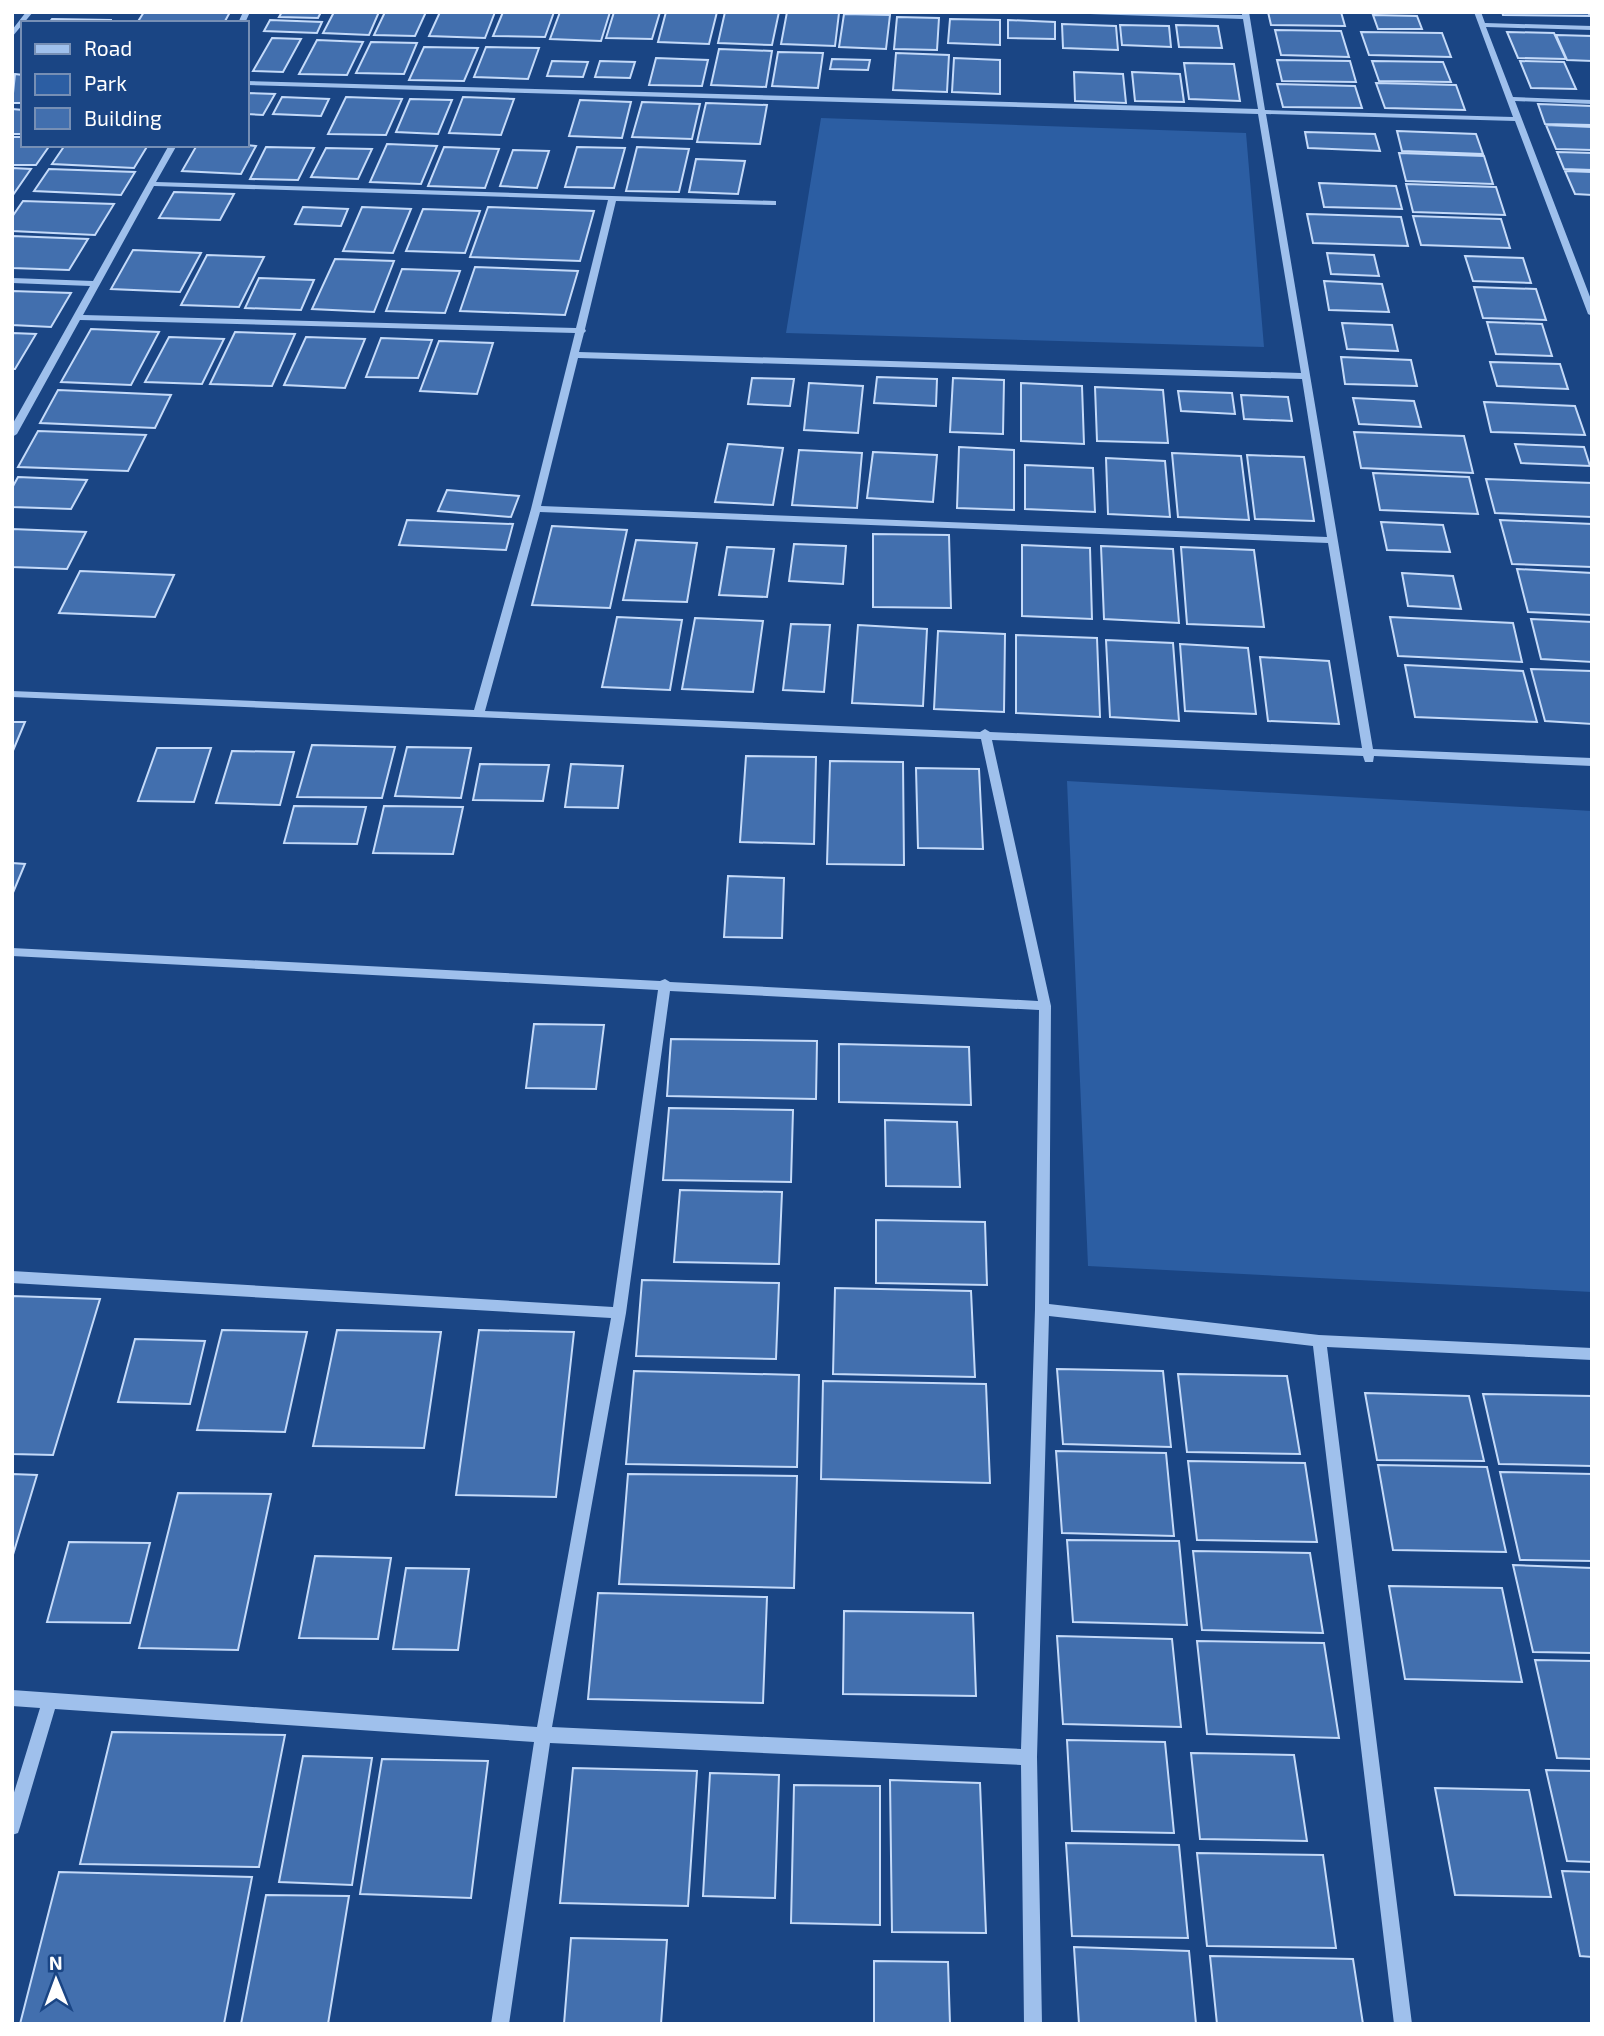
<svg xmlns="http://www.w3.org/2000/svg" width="1604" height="2036" font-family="'Exo 2',sans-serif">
	<rect width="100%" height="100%" fill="#1a4584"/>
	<path fill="#2c5ea3" d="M821,118L1246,133L1264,347L786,333Z
		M1067,781L1592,811V1292L1088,1266Z"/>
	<path fill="#426fae" stroke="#c4daf9" stroke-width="2" d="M144,12H230L224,23H137Z
		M282,12H321L318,18L279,17Z
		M334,12H379L369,35L323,33Z
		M385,12H426L415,36L374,35Z
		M440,12H495L485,38L429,36Z
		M503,12H554L545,37L493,36Z
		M560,12H610L601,41L550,39Z
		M614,12H660L652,39L606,38Z
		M666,12H717L709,44L658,42Z
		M725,12H779L772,45L718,43Z
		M787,12L839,13L835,46L781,44Z
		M1268,12H1341L1345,26L1271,25Z
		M1502,12H1588L1590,16L1503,15Z
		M844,14L890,15L886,49L839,47Z
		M1373,15L1417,16L1422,29H1378Z
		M897,17L939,18L937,50L894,49Z
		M52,19L112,20L49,23Z
		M950,19L1000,20V45L948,43Z
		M270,20L322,22L317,33L264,31Z
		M1008,20L1055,22V39L1008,38Z
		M1062,24L1116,26L1118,50L1063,48Z
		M1120,25L1169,26L1171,47L1122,45Z
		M1176,25L1218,26L1222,48L1179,47Z
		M1275,30L1341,31L1349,57L1281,55Z
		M1361,32L1442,33L1451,57L1369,55Z
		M1507,32L1554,33L1566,59L1518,58Z
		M1556,35L1592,36V61L1567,60Z
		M272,38L301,39L283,72L253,71Z
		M317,40L363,42L347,75L299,74Z
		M371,42L417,43L404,74L356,73Z
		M424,47L478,48L464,81L409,80Z
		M486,47L539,48L528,79L474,77Z
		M719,49L772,51L766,87L711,85Z
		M778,52L823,53L818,88L772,86Z
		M896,53L949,55L947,92L893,90Z
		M656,58L708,60L702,86L649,85Z
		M954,58L1000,60V94L952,92Z
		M832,59L870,60L868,70L830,69Z
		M1277,60L1350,61L1356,82L1282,81Z
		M552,61L588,62L583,77L547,76Z
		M600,61L635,62L630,78L595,77Z
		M1372,61L1443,62L1451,82L1379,81Z
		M1520,61L1564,62L1576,89L1531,88Z
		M1184,63L1234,64L1240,101L1189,99Z
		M1074,72L1123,74L1126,103L1075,101Z
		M1132,72L1180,74L1184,102L1135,101Z
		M15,74L23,75V103H12Z
		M1376,83L1456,85L1465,110L1385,108Z
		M1277,84L1355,86L1362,108L1283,107Z
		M247,93L275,94L263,115L247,114Z
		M282,97L329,99L321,116L273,114Z
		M346,97L402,99L386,135L328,134Z
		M463,97L514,99L501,135L449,133Z
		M410,99L452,100L438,134L396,132Z
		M580,100L631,102L622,138L569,136Z
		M642,102L700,104L692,139L632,137Z
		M706,103L767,105L760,144L697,142Z
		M1538,104L1592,106V125L1545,124Z
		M12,109L23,110V134H12Z
		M1546,125L1592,127V150L1556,149Z
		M1397,131L1476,134L1483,154L1402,151Z
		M1305,132L1375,134L1380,151L1308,148Z
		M12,137H23V145H50L36,165H12Z
		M387,144L437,146L421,184L370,182Z
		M65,145H148L134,168L52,164Z
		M197,145H246L256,146L241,174L182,171Z
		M266,147L314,148L298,180L250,179Z
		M444,147L499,149L485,188L428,186Z
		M577,147L625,148L614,188L565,187Z
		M637,147L689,149L679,192L626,191Z
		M326,148L372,149L358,179L311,177Z
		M513,150L549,151L537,188L500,186Z
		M1557,152L1592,153V170L1564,169Z
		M1399,153L1484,156L1493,184L1406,181Z
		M696,159L745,161L738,194L689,192Z
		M12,168L31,169L13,195H12Z
		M49,169L135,172L121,195L34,191Z
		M1565,171L1592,172V195L1575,194Z
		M1319,183L1396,186L1402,209L1324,207Z
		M1406,184L1496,187L1505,215L1413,212Z
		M174,192L234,194L220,220L159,218Z
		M23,201L114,204L95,235L12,231V217Z
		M303,207L348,209L341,226L295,224Z
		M362,207L411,209L393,253L343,251Z
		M488,207L594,211L580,261L470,257Z
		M423,209L480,211L465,253L406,251Z
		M1307,214L1401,217L1408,246L1313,243Z
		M1413,216L1501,219L1510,248L1421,245Z
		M12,236L88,239L69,270L12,268Z
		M133,250L201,253L180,292L111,289Z
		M1327,253L1374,255L1379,276L1331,274Z
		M207,255L264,257L239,307L181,305Z
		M1465,256L1523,258L1531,283L1473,281Z
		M335,259L394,261L374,312L312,309Z
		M475,267L578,271L565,315L460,311Z
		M402,269L460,271L445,313L386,311Z
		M259,278L314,280L301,310L245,308Z
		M1324,281L1382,284L1389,312L1329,310Z
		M1474,287L1536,289L1546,320L1483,318Z
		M12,291L71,293L51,327L12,325Z
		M1487,322L1542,324L1552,356L1496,354Z
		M1342,323L1392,325L1398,351L1347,349Z
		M91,329L159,332L131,385L61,382Z
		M235,332L295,334L272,386L210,384Z
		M12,333L36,334L15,369H12Z
		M169,337L224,339L202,384L145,382Z
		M306,337L365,339L345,388L284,385Z
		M381,338L432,340L418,378L366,377Z
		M439,341L493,343L477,394L420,391Z
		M1341,357L1411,360L1417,386L1345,384Z
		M1490,362L1560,364L1568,389L1497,386Z
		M877,377L937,379L936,406L874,403Z
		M752,378L794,379L790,406L748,404Z
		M953,378L1004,380L1003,434L950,432Z
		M809,383L863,386L858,433L804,430Z
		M1021,383L1082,386L1084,444L1021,441Z
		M1095,387L1163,390L1168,443L1097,441Z
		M58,390L171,395L155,428L40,423Z
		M1178,391L1232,393L1235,414L1181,411Z
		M1241,395L1288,397L1292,421L1244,419Z
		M1353,398L1414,401L1421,427L1359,424Z
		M1484,402L1575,406L1585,435L1491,432Z
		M38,431L146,435L128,471L18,467Z
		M1354,432L1464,436L1473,473L1361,468Z
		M728,444L783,448L773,505L715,502Z
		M1515,444L1584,447L1590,466L1521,463Z
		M959,447L1014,450V510L957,508Z
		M799,450L862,453L857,508L792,505Z
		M873,452L937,455L933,502L867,498Z
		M1172,453L1241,456L1249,520L1178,517Z
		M1247,455L1304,457L1314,521L1255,519Z
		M1106,458L1165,461L1170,517L1108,514Z
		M1025,465L1093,468L1095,512L1025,509Z
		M1373,473L1469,477L1478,514L1380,510Z
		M18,477L87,480L71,509L12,507V488Z
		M1486,479L1592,483V517L1495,513Z
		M447,490L519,496L511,517L438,511Z
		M407,520L513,524L506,550L399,545Z
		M1500,520L1592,524V567L1512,564Z
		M1381,522L1443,525L1450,552L1387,550Z
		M552,526L627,530L610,608L532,605Z
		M12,529L86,532L67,569L12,567Z
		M873,534L949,535L951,608L873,607Z
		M636,540L697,543L687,602L623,600Z
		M794,544L846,546L843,584L789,581Z
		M1022,545L1090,548L1092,619L1022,616Z
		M1101,546L1173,549L1179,623L1104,619Z
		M727,547L774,549L767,597L719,595Z
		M1181,547L1254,550L1264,627L1187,624Z
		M1517,569L1592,573V615L1528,612Z
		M80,571L174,575L155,617L59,613Z
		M1402,573L1453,576L1461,609L1408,606Z
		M617,617L682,620L670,690L602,687Z
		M1390,617L1513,623L1522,662L1398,656Z
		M695,618L763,621L753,692L682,689Z
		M1531,619L1592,622V662L1541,659Z
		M791,624L830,625L824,692L783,690Z
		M858,625L927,629L923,706L852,703Z
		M938,631L1005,634L1004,712L934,709Z
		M1016,635L1097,638L1100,717L1016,713Z
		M1106,640L1173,643L1179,721L1110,717Z
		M1180,644L1248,648L1256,714L1185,711Z
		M1260,657L1329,661L1339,724L1268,721Z
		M1405,665L1523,671L1537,722L1415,717Z
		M1531,669L1591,671L1592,724L1545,721Z
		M12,722H25L12,753Z
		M312,745L395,747L382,798L297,797Z
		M407,747L471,748L461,798L395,796Z
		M157,748H211L194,802L138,801Z
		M232,751L294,752L280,805L216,803Z
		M746,756L816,757L814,844L740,842Z
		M830,761L903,762L904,865L827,864Z
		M480,764L549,765L543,801L473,800Z
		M571,764L623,766L618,808L565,807Z
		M916,768L979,769L983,849L918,848Z
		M294,806L366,807L357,844L284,843Z
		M384,806L463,807L453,854L373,853Z
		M12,863L25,864L12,895Z
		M728,876L784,878L782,938L724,937Z
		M534,1024L604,1025L596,1089L526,1088Z
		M671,1039L817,1041L816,1099L667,1096Z
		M839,1044L969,1047L971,1105L839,1102Z
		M669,1108L793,1110L791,1182L663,1180Z
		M885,1120L957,1122L960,1187L886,1186Z
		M680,1190L782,1192L779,1264L674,1262Z
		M876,1220L985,1222L987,1285L876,1283Z
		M642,1280L779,1283L776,1359L636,1356Z
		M835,1288L971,1291L975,1377L833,1374Z
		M12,1296L100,1299L53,1455L12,1454Z
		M222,1330L307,1332L285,1432L197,1430Z
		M337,1330L441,1332L424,1448L313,1446Z
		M479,1330L574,1332L556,1497L456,1495Z
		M135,1339L205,1341L190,1404L118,1402Z
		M1057,1369L1163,1371L1171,1447L1063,1444Z
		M634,1371L799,1375L797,1467L626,1464Z
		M1178,1374L1287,1376L1300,1454L1187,1452Z
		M823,1381L986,1384L990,1483L821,1479Z
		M1365,1393L1469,1396L1484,1461L1377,1460Z
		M1483,1394L1592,1396V1466L1499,1464Z
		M1056,1451L1166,1453L1174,1536L1062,1533Z
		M1188,1461L1305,1463L1317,1542L1197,1540Z
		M1378,1465L1487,1467L1506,1552L1393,1550Z
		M1500,1472L1592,1474V1561L1520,1560Z
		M12,1474L37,1475L12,1558Z
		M628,1474L797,1476L794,1588L619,1584Z
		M178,1493L271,1494L238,1650L139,1648Z
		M1067,1540L1179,1541L1187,1625L1073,1622Z
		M69,1542L150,1543L130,1623L47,1622Z
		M1193,1551L1310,1553L1323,1633L1202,1630Z
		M315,1556L391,1558L378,1639L299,1638Z
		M1513,1565L1592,1568V1653L1533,1652Z
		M406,1568L469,1569L458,1650L393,1649Z
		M1389,1586L1502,1588L1522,1682L1405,1679Z
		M598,1593L767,1597L763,1703L588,1699Z
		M844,1611L973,1613L976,1696L843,1694Z
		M1057,1636L1172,1639L1181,1727L1063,1724Z
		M1197,1641L1324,1643L1339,1738L1207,1734Z
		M1535,1660L1592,1661V1759L1557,1758Z
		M112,1732L285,1735L259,1867L80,1864Z
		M1067,1740L1165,1742L1174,1833L1072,1831Z
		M1191,1753L1294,1755L1307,1841L1200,1839Z
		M303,1756L372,1758L352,1885L279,1882Z
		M382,1759L488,1761L471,1898L360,1894Z
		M573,1768L697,1771L688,1906L560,1903Z
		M1546,1770L1592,1771V1862L1567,1861Z
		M710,1773L779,1775L775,1898L703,1896Z
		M890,1780L980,1783L986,1933L892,1932Z
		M794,1785L880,1786V1925L791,1923Z
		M1435,1788L1529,1790L1551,1897L1455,1895Z
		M1066,1843L1179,1845L1188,1938L1072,1936Z
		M1197,1853L1323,1855L1336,1948L1207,1946Z
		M1562,1871L1592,1872V1957L1580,1956Z
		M59,1872L252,1877L224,2024H20Z
		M266,1895L349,1896L328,2024H241Z
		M571,1938L667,1940L661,2024H564Z
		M1074,1947L1189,1951L1196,2024H1079Z
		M1210,1956L1353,1959L1363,2024H1217Z
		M874,1961L948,1962L950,2024H874Z"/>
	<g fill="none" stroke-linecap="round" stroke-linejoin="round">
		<path fill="#9fc0ec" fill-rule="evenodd" d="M26,12H33L12,37V30Z
			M243,12H250L245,23H238Z
			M1087,12L1242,15V12H1249L1265,110L1513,117L1474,12H1481L1485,23L1592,26V30L1486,27L1513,97L1592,100V104L1515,101L1592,302V316L1588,314L1515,121L1266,114L1373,749L1592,758V766L1374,756L1373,762H1365L1363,756L992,740L1051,1006L1049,1304L1319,1335L1592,1348V1360L1327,1347L1412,2024H1394L1313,1346L1049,1316L1037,1757L1042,2024H1024L1021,1765L550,1743L509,2024H491L534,1742L55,1709L20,1827L18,1833L12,1835V1799L40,1708L12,1706V1690L537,1727L611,1318L12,1283V1271L613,1307L658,990L12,956V948L660,981L665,979L670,982L1038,1001L981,739L12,697V691L474,710L531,509L575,333L80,320L17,434L12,437V425L90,286L12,283V278L93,281L169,145H177L156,182L776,201V205H773L616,201L585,329L586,331L584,333L579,352L1301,373L1258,114L247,85V81L1258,109L1243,19L1090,14ZM154,186L608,200L576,328L83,315ZM578,358L1302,379L1327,537L541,506ZM540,512L1328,543L1362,748L990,732L985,729L980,732L485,711ZM670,991L1039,1010L1035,1309L1021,1749L552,1727L626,1313Z"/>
	</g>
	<rect width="1604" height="2036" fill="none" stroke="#ffffff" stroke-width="28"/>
	<rect x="21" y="21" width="228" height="126" fill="#1a4584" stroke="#768fb5" stroke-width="2"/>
	<rect x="35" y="44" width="35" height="10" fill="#9fc0ec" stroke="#768fb5" stroke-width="2"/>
	<text x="84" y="56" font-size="21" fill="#ffffff">Road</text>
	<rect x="35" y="74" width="35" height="21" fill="#2c5ea3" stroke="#768fb5" stroke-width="2"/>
	<text x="84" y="91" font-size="21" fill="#ffffff">Park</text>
	<rect x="35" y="108" width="35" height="21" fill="#426fae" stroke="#768fb5" stroke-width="2"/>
	<text x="84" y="126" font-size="21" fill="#ffffff">Building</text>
	<g transform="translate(56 1980) rotate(359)" stroke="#1a4584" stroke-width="5" paint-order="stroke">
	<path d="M0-5L12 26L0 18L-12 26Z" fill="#ffffff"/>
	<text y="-10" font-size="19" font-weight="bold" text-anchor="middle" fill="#ffffff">N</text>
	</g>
</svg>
